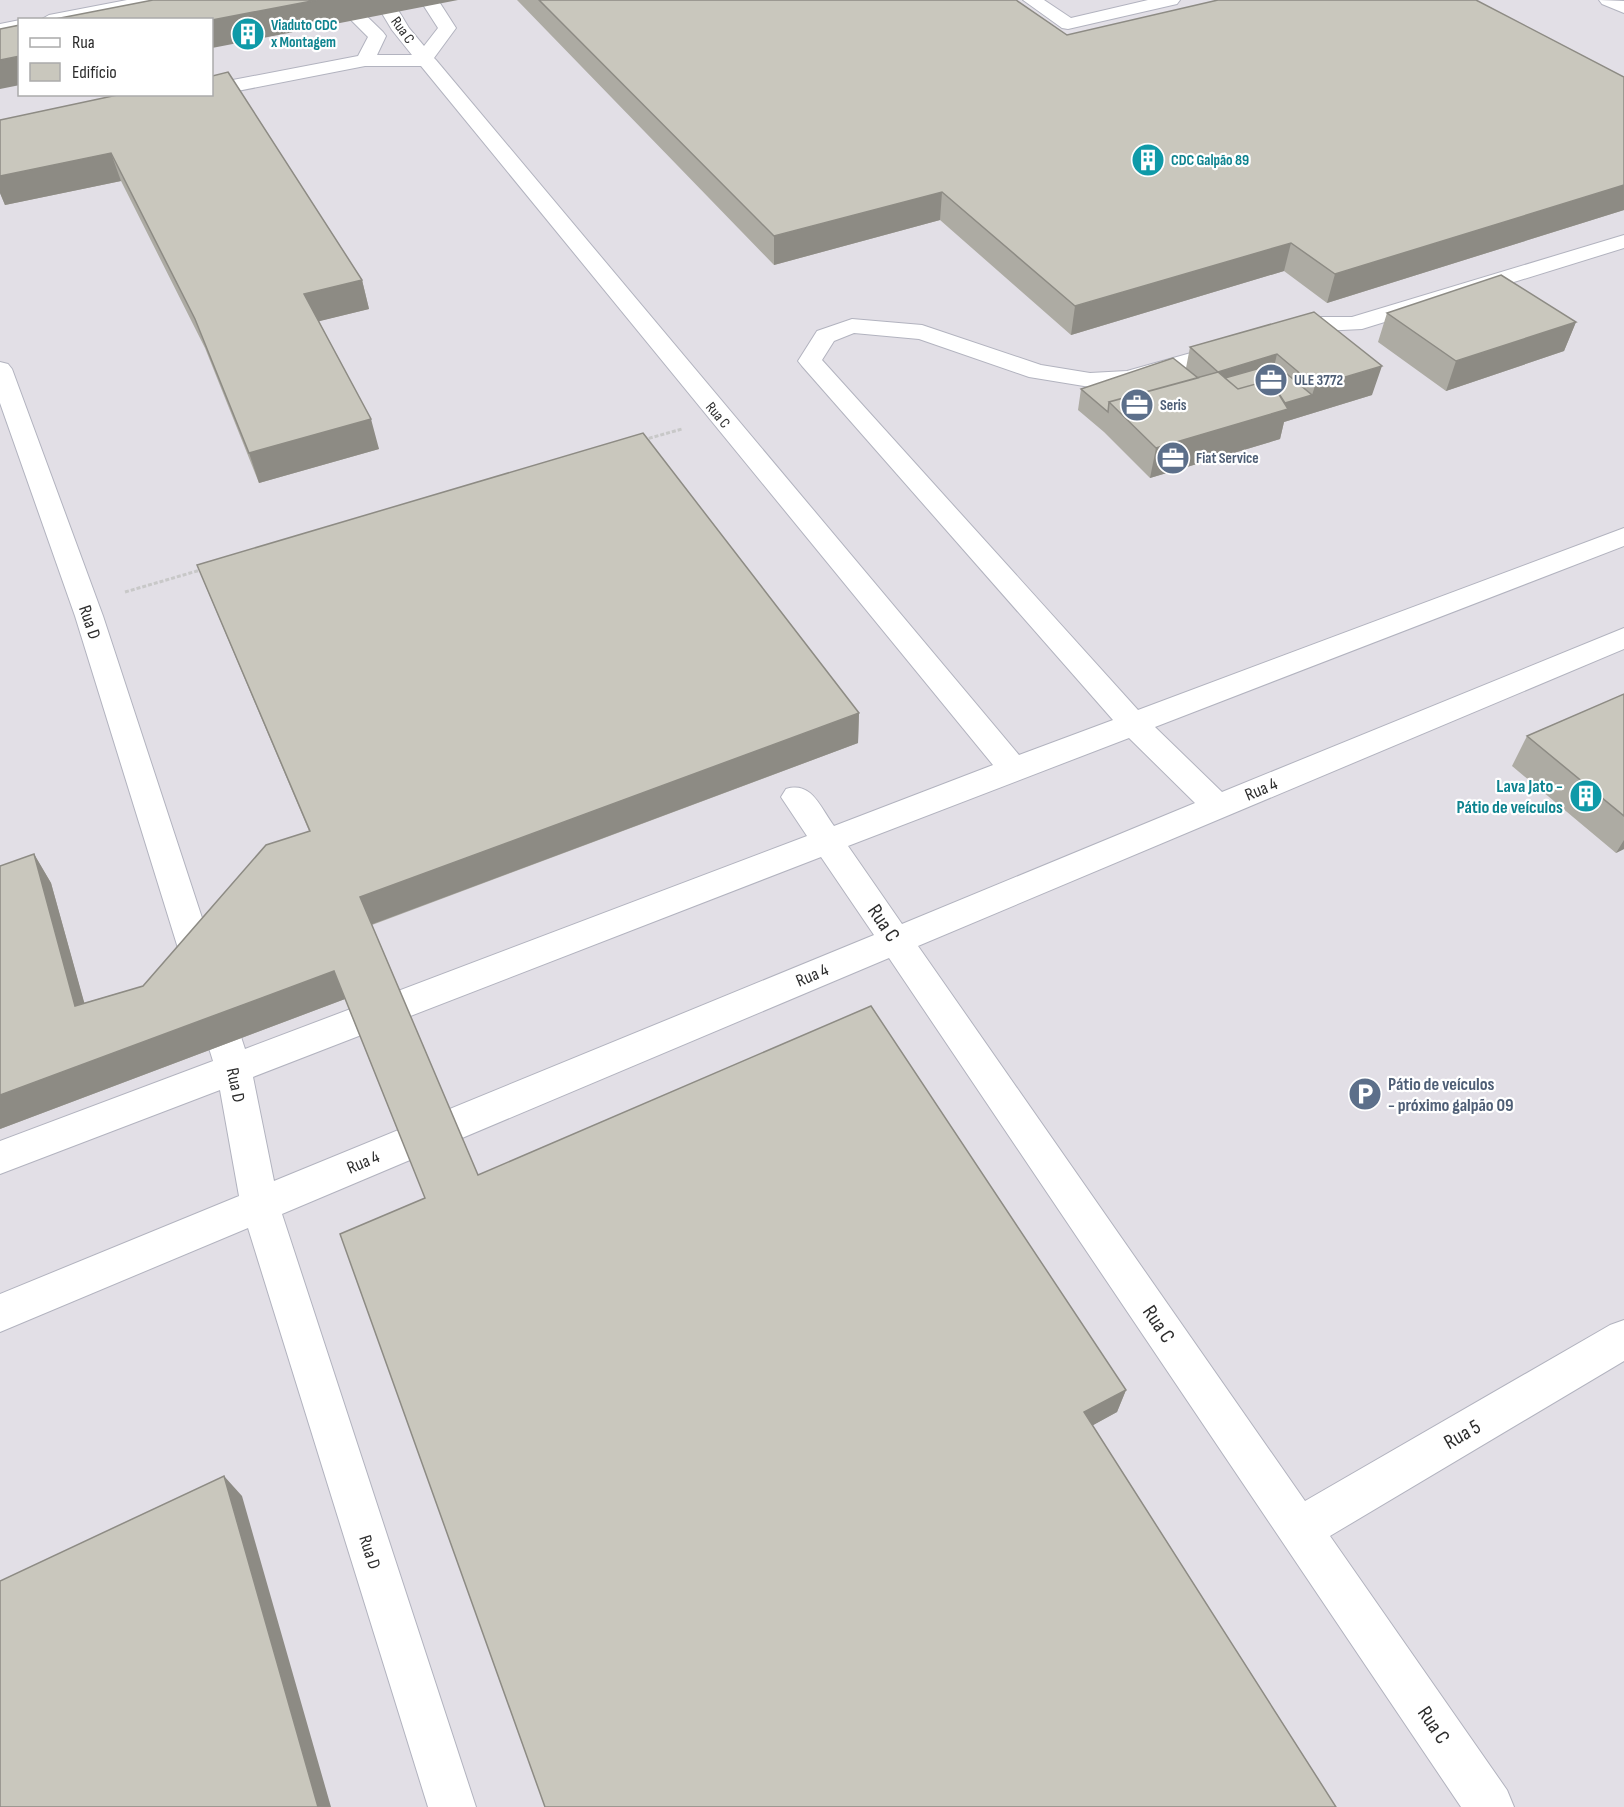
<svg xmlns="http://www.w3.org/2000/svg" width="1624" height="1807" font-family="'Sofia Sans Condensed',sans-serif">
	<rect width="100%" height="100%" fill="#ede9df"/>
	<path fill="#e2dfe6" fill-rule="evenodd" d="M0,0H1624V1807H0ZM20,20H212V94H20Z"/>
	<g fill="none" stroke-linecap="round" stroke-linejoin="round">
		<g stroke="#b2b3bf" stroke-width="2">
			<path id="minor" d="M127,0H164L161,4L155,5L80,20H40L49,15Z
				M331,0H350L383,32L386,36L377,55H412L392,30L374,0H392L409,28L424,46L438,28L420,0H438L456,28L434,58L436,60L1019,755L1113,720L802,366L798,361L817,331L852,319L922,325L1041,365L1090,373L1127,371L1230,342L1238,344L1242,349L1238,354L1128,385L1090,387L1029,377L919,339L854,333L834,341L822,360L1138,710L1624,528V546L1155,727L1222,792L1624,628V649L918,946L1305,1501L1610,1325L1624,1320V1361L1330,1536L1507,1790L1514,1807H1461L889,958L282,1214L476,1807H428L248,1228L0,1332V1294L239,1196L220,1090L0,1174V1141L213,1061L75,616L0,403V362L8,364L12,369L103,616L245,1049L807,836L781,797L786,789C812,781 820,807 834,826L993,765L421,66H365L212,96L207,94H212V84L358,56L368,37ZM1129,738L1195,803L902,924L848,846ZM821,857L874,935L274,1181L253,1077Z
				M1023,0H1044L1071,18L1148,0H1180L1177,4L1068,29L1062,28Z
				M1599,0L1624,1V13L1602,4Z
				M20,20V30L0,34V24Z
				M1624,235V248L1362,329L1322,331L1285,341L1277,339L1273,334L1277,329L1321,317H1352Z"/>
		</g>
		<path stroke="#c8c8c8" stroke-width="3" stroke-dasharray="4 2" stroke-linecap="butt" d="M643,440L682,429
			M125,592L204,569"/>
		<use href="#minor" fill="#fff" fill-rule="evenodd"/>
	</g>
	<path fill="#adaba3" d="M517,0H1016L1067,35L1624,77V210L1327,303L1284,271L1071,335L940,220L774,265Z
		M122,94L362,280L369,309L319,321L379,449L259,483L205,348L121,181L5,205L0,193V120Z
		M1314,312L1372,395L1284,422L1280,439L1150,478L1104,432L1078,410L1081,389L1186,368L1190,347Z
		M1387,313L1576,322L1564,351L1446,391L1378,342Z
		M197,565L859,713L858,743L372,925L478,1175L1126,1390L1117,1412L1093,1425L425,1198L345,999L0,1129L34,854L51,883L84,1003L143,986L309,831L209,594Z
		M1624,694V849L1616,853L1512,766L1527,736Z"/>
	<path fill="#8d8b84" d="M317,0H458L212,48V20Z
		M20,56V85L0,89V60Z
		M111,153L121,181L5,205L0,193V176Z
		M1624,185V210L1327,303L1335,274Z
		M942,192L940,220L774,265V236Z
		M1291,243L1284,271L1071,335L1075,306Z
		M362,280L369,309L312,323L304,294Z
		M1576,322L1564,351L1446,391L1456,361Z
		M1277,354L1270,384L1232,395L1218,372Z
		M1382,366L1372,395L1284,422L1280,439L1150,478L1156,448L1285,403L1312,395L1315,386Z
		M371,419L379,449L259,483L249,453Z
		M859,713L858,743L370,925L360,897Z
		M1624,840V849L1616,853Z
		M34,854L51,883L93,1034L75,1006Z
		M334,971L345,999L0,1129V1095Z
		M1126,1390L1117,1412L1077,1434L1084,1412Z
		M224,1476L242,1496L331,1807H318Z"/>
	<path fill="#c9c7bd" stroke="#8d8b84" stroke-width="1.5" d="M153,0H317L212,20H50Z
		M539,0H1016L1067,35L1218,0H1476L1624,77V185L1335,274L1291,243L1075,306L942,192L774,236Z
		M20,25V56L0,60V29Z
		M228,72L362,280L304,294L371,419L249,453L195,319L111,153L0,176V120L122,94H212V76Z
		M1501,275L1576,322L1456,361L1387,313Z
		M1314,312L1382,366L1315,386L1277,354L1218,372L1190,347Z
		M1173,358L1198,378L1109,402L1108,412L1081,389Z
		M1275,364L1312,395L1285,403L1270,380L1238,389L1225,378Z
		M1218,372L1238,389L1270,380L1288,409L1156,448L1109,402Z
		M643,433L859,713L360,897L478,1175L871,1006L1126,1390L1084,1412L1336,1807H545L340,1234L425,1198L334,971L0,1095V866L34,854L75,1006L143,986L266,845L310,831L197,565Z
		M1624,694V816L1527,736Z
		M224,1476L318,1807H0V1581Z"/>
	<defs>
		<g id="building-disc" transform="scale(1.725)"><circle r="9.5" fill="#0f9aa8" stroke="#fff"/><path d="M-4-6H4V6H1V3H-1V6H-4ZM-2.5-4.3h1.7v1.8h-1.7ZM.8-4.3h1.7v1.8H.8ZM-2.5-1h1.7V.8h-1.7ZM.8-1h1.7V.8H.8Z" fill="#fff"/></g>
		<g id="office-disc" transform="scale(1.725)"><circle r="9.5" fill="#5c6f8a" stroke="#fff"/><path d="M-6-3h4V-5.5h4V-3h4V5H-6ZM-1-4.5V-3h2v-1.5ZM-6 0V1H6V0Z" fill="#fff"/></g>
		<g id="parking-disc" transform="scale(1.725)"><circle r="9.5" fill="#5c6f8a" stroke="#fff"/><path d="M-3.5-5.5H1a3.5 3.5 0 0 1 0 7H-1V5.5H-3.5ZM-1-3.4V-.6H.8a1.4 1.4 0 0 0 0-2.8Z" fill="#fff"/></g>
	</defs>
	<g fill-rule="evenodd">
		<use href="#building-disc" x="248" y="34"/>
		<use href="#building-disc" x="1148" y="160"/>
		<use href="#office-disc" x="1271" y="380"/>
		<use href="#office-disc" x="1137" y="405"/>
		<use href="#office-disc" x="1173" y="458"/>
		<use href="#building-disc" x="1586" y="796"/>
		<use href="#parking-disc" x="1365" y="1094"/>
	</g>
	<g text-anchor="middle" stroke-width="4.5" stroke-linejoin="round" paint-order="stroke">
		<g font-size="15" font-weight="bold" fill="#0d838f" stroke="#fff" text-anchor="start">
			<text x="271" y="30">Viaduto CDC<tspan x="271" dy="17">x Montagem</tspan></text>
			<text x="1171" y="165">CDC Galpão 89</text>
		</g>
		<g font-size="15" fill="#2c2c2c" stroke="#fff">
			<text transform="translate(403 30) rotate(54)" y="5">Rua C</text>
			<text transform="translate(718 415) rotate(50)" y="5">Rua C</text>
		</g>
		<g font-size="15" font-weight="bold" fill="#4e5e75" stroke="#fff" text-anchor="start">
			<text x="1294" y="385">ULE 3772</text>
			<text x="1160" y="410">Seris</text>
			<text x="1196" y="463">Fiat Service</text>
		</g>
		<g font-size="18" fill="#2c2c2c" stroke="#fff">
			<text transform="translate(90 622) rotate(71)" y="6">Rua D</text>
			<text transform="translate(1261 789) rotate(-23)" y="6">Rua 4</text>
			<text transform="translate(812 975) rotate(-23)" y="6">Rua 4</text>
			<text transform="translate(236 1085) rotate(78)" y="6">Rua D</text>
			<text transform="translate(363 1162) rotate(-23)" y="6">Rua 4</text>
			<text transform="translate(370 1552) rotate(72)" y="6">Rua D</text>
		</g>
		<g font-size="18" font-weight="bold" fill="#0d838f" stroke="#fff" text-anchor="end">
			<text x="1563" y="792">Lava Jato -<tspan x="1563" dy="21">Pátio de veículos</tspan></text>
		</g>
		<g font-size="18" font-weight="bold" fill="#4e5e75" stroke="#fff" text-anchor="start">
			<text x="1388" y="1090">Pátio de veículos<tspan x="1388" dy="21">- próximo galpão 09</tspan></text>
		</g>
		<g font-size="21" fill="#2c2c2c" stroke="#fff">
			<text transform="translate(884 923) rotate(56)" y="7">Rua C</text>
			<text transform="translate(1159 1324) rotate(56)" y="7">Rua C</text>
			<text transform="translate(1462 1434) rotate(-30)" y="7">Rua 5</text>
			<text transform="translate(1434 1725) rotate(56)" y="7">Rua C</text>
		</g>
	</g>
	<rect x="18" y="18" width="195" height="78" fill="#ffffff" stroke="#ababab" stroke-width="1.5"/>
	<rect x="30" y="38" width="30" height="9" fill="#ffffff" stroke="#ababab" stroke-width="1.5"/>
	<text x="72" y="48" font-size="18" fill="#2c2c2c">Rua</text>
	<rect x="30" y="63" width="30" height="18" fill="#c9c7bd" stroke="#ababab" stroke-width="1.5"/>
	<text x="72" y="78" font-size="18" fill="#2c2c2c">Edifício</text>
</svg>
